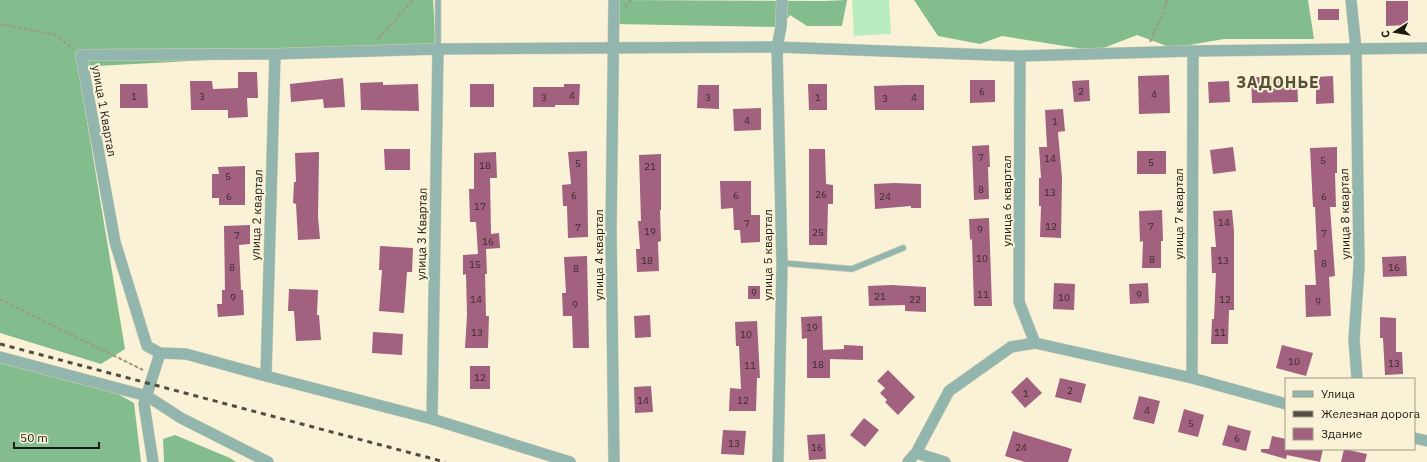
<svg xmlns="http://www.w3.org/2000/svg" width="1427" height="462" font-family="'IBM Plex Sans',sans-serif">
	<rect width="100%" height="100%" fill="#f9f2d7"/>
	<path fill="#b9edc1" d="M852,0H889L891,34L854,36Z"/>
	<path fill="#83bd8d" d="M0,0H433L436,48L78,67L125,349L101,364L0,333Z
		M614,0L824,1L847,0L842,26H807L790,15L781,27L614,24Z
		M914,0H1308L1314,39H1224L1172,48L1137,35L1096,51L1002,36L980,44L938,36Z
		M0,361L111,390L134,403L141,462H0Z
		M175,435L230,458L236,462H164L163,439Z"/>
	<path fill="#a1617f" d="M1386,1H1408V25L1386,26Z
		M1318,9H1339V20H1318Z
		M238,72H257L258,98H247L248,117L228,118V110H191L190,81H212L213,89L238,88Z
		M1169,75L1170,113L1139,114L1138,76Z
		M1333,76L1334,103L1316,104V77Z
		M1251,77H1297L1298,102L1252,103Z
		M343,78L345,107L324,108L323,99L291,102L290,84Z
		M970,80H995V102L970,103Z
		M1089,80L1090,101L1074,102L1072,81Z
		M1229,81L1230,102L1209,103L1208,82Z
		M383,82V85L418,84L419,111L361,110L360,83Z
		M120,84H147L148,108H120Z
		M470,84H494V107H470Z
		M564,84H580L579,105H555V107H533V87H564Z
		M808,84H827V110H809Z
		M698,85H719V109L697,108Z
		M904,85H924V110H875L874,86Z
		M761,108V130L734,131L733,109Z
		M1063,109L1065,131L1058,132L1062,178L1061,238L1040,237L1041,206H1039V178H1041L1039,147H1047L1045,110Z
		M989,145L990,167H988L989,199L974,200L972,146Z
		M1233,147L1236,171L1213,174L1210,150Z
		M1337,147V173H1335L1336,207H1330L1335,276L1329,277L1331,316L1306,317L1305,285H1316L1314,250H1317L1315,207H1313L1310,148Z
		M384,149H410V170H385Z
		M809,149H825L826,184L833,185V204H828L827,245H809Z
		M587,151L588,237L568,238L567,206H563L562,185L571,184L568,152Z
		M1137,151H1166V174H1137Z
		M319,152L318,217L320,239L298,240L296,204L293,203L294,182H296L295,153Z
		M496,152L497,178H490L491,234L499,233L500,248L486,249L487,274H485L486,316H489L488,348H465L467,315L466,274L463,275V255L478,254L476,222H470L469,189H474V153Z
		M661,154V210H660L661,241L658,242L659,271L637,272L636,249H640L638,221H641L639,155Z
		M245,166V205H219V198H212V174H219L218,167Z
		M720,181H751V215H760V242L741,243L740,230H734L733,208L721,209Z
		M894,183L921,184V208H911V206L875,209L874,184Z
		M1162,210L1163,241H1161V268H1142L1143,241L1140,242L1139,211Z
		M1232,210L1234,232V310H1229L1228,344H1211L1212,319H1214L1216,273H1212L1211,247H1216L1213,211Z
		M989,218L992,306H974L972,239L970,240L969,219Z
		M250,225V244L239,245L241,290H243L244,315L218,317L217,304H222V290H225L224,226Z
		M380,246L413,248L412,272H407L404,313L379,311L382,270H379Z
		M587,256L589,348H573L572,316H563L562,293H566L564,257Z
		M1406,256L1407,276L1383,277L1382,257Z
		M1054,283L1075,284L1074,310L1053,309Z
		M1148,283L1149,303L1130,304L1129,284Z
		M891,285L926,287V312L905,311V305L869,306L868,286Z
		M748,286H760V299H748Z
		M289,289L318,290L317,315H319L321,340L296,341L294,311H288Z
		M650,315L651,337L635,338L634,316Z
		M822,316L823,350L844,349V345L863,346V360L830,359V378H807V338L802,339L801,317Z
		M1380,317L1396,318V352H1402L1403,374L1385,375L1383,338H1380Z
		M757,321L760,378H757L756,411H729L730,388L741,389L739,346H736L735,322Z
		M373,332L403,334L402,355L372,353Z
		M1282,345L1313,353L1306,376L1276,368Z
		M470,366H490V389H470Z
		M888,370L915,397L898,415L885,402L887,400L880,393L885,388L877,381Z
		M1027,377L1042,393L1025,408L1011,392Z
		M1060,378L1086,384L1081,403L1055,397Z
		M651,386L653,412L635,413L634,387Z
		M1139,396L1160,401L1154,424L1133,419Z
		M1184,409L1204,415L1198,437L1178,432Z
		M864,418L879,430L865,447L850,435Z
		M1228,425L1251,431L1246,451L1222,445Z
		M723,430L746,431L744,455L721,454Z
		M1013,431L1072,449L1068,462H1025L1005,456Z
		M825,434L826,459L809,460L807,435Z
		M1272,436L1286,439V449H1323L1320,462L1287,455L1286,459L1261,452V449H1269Z
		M1344,449L1367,454L1365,462H1341Z"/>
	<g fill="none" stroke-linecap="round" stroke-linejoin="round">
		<g stroke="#d6cfb7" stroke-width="7">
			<path id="lane" d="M438,49V0
				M782,263L852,269L903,248"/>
		</g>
		<g stroke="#d6cfb7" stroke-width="12">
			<path id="street" d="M1351,0L1356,49L1359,267L1354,339L1357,379
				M1020,56L1019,302L1035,343
				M0,357L147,396L181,418L268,462
				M266,376L275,54
				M1192,378L1193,51
				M432,419L438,49
				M1414,438L1427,441
				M916,453L945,462
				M153,462L144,404L160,353
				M570,462L432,419L266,376L186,354L160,353L147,346L115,242L81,55L275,54L438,49L777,47L1020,56L1193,51L1427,48
				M614,462L611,231L614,0
				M778,462L782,263L777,47L781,27L782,0
				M908,462L916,453L949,391L1011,347L1035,343L1192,378L1286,404"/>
		</g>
		<path stroke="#9e9985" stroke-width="2" stroke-dasharray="4 2" stroke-linecap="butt" d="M625,7L631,0
			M0,24L56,35L73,49
			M378,39L413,0
			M1150,42L1164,11L1167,0
			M0,299L143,370"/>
		<use href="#lane" stroke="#92b6ad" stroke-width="5.5"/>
		<use href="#street" stroke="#92b6ad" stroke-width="11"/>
		<path stroke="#514d40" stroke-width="3" stroke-dasharray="5 5" stroke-linecap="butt" d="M0,344L445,462"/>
	</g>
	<g text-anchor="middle" stroke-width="4" stroke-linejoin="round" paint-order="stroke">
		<g font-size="10" fill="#3e2c2c">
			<text x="982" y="95">6</text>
			<text x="1081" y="95">2</text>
			<text x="1154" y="98">4</text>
			<text x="572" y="99">4</text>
			<text x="134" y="100">1</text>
			<text x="202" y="100">3</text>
			<text x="544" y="101">3</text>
			<text x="708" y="101">3</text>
			<text x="818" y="101">1</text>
			<text x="914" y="101">4</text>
			<text x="885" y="102">3</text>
			<text x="747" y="124">4</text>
			<text x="1055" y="125">1</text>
			<text x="981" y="161">7</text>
			<text x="1050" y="162">14</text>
			<text x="1323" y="164">5</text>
			<text x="1151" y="166">5</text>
			<text x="578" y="167">5</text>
			<text x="485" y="169">18</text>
			<text x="650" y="170">21</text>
			<text x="228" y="180">5</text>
			<text x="981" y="193">8</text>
			<text x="1050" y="196">13</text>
			<text x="821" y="198">26</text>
			<text x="574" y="199">6</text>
			<text x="736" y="199">6</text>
			<text x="229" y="200">6</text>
			<text x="885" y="200">24</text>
			<text x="1324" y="200">6</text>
			<text x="480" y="210">17</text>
			<text x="1224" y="226">14</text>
			<text x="747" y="227">7</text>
			<text x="1051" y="230">12</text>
			<text x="1151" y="230">7</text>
			<text x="578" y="231">7</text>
			<text x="980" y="233">9</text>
			<text x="650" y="235">19</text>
			<text x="818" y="236">25</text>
			<text x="1324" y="237">7</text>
			<text x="237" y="239">7</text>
			<text x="488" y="245">16</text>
			<text x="982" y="262">10</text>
			<text x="1152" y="263">8</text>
			<text x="647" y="264">18</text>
			<text x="1223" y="264">13</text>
			<text x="1324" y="267">8</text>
			<text x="475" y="268">15</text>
			<text x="232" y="271">8</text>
			<text x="1394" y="271">16</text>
			<text x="576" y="272">8</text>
			<text x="754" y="296">9</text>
			<text x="983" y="298">11</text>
			<text x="1139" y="298">9</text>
			<text x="880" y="300">21</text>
			<text x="233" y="301">9</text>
			<text x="1064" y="301">10</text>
			<text x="476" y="303">14</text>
			<text x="915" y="303">22</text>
			<text x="1225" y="303">12</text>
			<text x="1318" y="305">9</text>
			<text x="575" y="308">9</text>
			<text x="812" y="331">19</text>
			<text x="477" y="336">13</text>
			<text x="1220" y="336">11</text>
			<text x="746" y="338">10</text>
			<text x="1294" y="365">10</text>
			<text x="1394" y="367">13</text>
			<text x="818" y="368">18</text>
			<text x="750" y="369">11</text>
			<text x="480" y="381">12</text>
			<text x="1070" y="394">2</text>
			<text x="1026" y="397">1</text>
			<text x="643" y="404">14</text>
			<text x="743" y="404">12</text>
			<text x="1147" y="414">4</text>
			<text x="1191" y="427">5</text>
			<text x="1237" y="442">6</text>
			<text x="734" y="447">13</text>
			<text x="817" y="451">16</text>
			<text x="1021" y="451">24</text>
		</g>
		<g font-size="12" fill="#1d1a11" stroke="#f9f2d7">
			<text transform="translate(104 111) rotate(80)" y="4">улица 1 Квартал</text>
			<text transform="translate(1007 201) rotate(-90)" y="4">улица 6 квартал</text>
			<text transform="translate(1179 214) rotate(-90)" y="4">улица 7 квартал</text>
			<text transform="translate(1345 214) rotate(-91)" y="4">улица 8 квартал</text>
			<text transform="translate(257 215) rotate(-88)" y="4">улица 2 квартал</text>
			<text transform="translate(422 234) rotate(-89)" y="4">улица 3 Квартал</text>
			<text transform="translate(599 255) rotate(-90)" y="4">улица 4 квартал</text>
			<text transform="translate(768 255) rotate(-90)" y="4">улица 5 квартал</text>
		</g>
		<g font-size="16" font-weight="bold" letter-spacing="1" fill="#565039" stroke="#f9f2d7">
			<text x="1278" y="88">ЗАДОНЬЕ</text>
		</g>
	</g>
	<rect x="1285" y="378" width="130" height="72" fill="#f9f2d7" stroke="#a19c88"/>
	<rect x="1293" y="391" width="20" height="6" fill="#92b6ad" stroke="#a19c88"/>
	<text x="1321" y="398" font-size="12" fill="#1d1a11">Улица</text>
	<rect x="1293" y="411" width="20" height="6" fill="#514d40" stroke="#a19c88"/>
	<text x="1321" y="418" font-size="12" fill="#1d1a11">Железная дорога</text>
	<rect x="1293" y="428" width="20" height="12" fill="#a1617f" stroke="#a19c88"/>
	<text x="1321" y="438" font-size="12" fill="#1d1a11">Здание</text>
	<g transform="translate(1395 32) rotate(258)" stroke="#f9f2d7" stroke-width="3" paint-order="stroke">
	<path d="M0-3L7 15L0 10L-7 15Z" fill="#1d1a11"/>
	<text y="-6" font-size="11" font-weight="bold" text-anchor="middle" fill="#1d1a11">С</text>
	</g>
	<path d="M14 442v6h85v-6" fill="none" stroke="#1d1a11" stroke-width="2"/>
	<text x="20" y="442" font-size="12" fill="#1d1a11" stroke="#f9f2d7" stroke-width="3" paint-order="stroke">50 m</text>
</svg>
